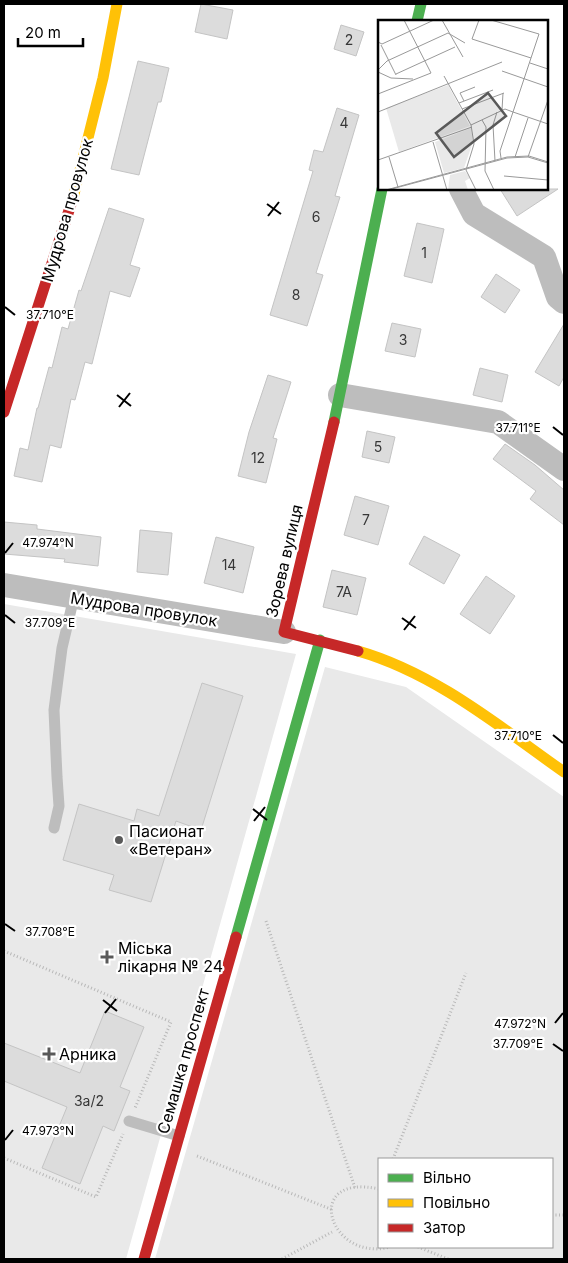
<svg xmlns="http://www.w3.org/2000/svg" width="568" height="1263" font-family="Inter,sans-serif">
	<rect width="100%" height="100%" fill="#fff"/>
	<path fill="#e9e9e9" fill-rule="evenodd" d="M4,604L296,654L126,1259H4Z
		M325,667L406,687L564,797V1259H155ZM379,1159H552V1247H379Z"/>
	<path fill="#dcdcdc" stroke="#c4c4c4" d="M201,4L233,10L227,39L195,32Z
		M341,25L364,32L356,56L334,49Z
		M138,61L169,68L161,102H158L139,175L111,169Z
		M337,108L359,115L335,196L340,197L316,273L323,275L307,326L270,315L313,171L309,170L314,150L323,152Z
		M500,189H558L517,216Z
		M109,208L144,219L130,265L140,268L130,297L110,291L92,364L85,362L75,400L71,399L61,448L50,445L42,482L14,476L20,448L28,450L37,408H38L49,367L52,368L62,327L68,329L79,290L81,291Z
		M417,223L444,229L432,283L404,276Z
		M496,274L520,290L505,313L481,297Z
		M392,323L421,329L415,357L385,351Z
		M564,324V377L559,386L535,372Z
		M480,368L508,375L502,402L473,395Z
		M268,375L291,382L273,438L277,439L266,483L238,476L249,432Z
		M367,431L395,437L389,463L362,457Z
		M505,444L535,465L564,490V525L530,499L536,491L493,459Z
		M355,496L389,506L378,545L344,535Z
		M4,522L37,525V529L101,537L98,566L64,562L65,559L4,554Z
		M140,530L172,533L168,575L137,572Z
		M424,536L460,555L444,584L409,564Z
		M216,537L254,547L243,593L204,583Z
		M332,570L366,578L357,615L323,607Z
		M486,576L515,596L490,634L460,614Z
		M202,683L243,696L201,830L176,821L151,902L109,890L114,875L63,860L79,804L134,821L137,809L159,816Z
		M105,1011L144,1027L120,1087L130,1091L114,1131L103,1126L80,1184L42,1168L67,1107L4,1081V1043L80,1073Z"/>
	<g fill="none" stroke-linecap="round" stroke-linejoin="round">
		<path stroke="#b8b8b8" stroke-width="3" stroke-dasharray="1 2.5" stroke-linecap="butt" d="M266,921L355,1188
			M4,951L171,1022L135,1108
			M197,1156L333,1210
			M4,1158L96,1197L123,1134
			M393,1159L466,973
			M379,1189C301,1172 329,1263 390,1247
			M552,1215H564
			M418,1247L448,1259
			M282,1259L332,1232"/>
		<path stroke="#bdbdbd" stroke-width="11" d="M54,828L59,806L57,777L54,710L62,648L74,597
			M129,1121L179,1136"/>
		<path stroke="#bdbdbd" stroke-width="24" d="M461,189L474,214L544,257L558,297L564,302
			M340,395L498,422L564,469
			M4,585L284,632"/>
		<path stroke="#4caf50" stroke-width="11" d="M417,21L421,4
			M334,422L382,189
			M236,937L320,640"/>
		<path stroke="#ffc107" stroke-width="11" d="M73,198L103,78L117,4
			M358,651C435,673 500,727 564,772"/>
		<path stroke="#c62828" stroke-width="11" d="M4,412L73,198
			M334,422L284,632L358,651
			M144,1259L236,937"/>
	</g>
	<path fill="none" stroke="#000" stroke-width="2" d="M267,204L281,214M268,216L279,202M5,307L15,315M117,395L131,406M119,407L130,393M553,427L563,435M5,553L13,543M5,615L15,623M402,618L416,628M404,630L415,616M553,735L563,743M253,809L267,820M254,821L265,807M5,924L15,931M103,1000L117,1011M105,1013L116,999M555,1023L563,1013M553,1044L563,1051M5,1140L13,1130"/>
	<g fill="#595959" stroke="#fff" stroke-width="2">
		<circle cx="119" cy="840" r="5"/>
		<path d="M104.5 949.5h5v5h5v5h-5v5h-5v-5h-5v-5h5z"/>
		<path d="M46.5 1046.5h5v5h5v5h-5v5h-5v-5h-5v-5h5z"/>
	</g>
	<g text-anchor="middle" stroke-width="4.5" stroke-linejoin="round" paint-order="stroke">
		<g font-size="14" fill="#373737">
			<text x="349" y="45">2</text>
			<text x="344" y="128">4</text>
			<text x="316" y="222">6</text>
			<text x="424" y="258">1</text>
			<text x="296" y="300">8</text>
			<text x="403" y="345">3</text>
			<text x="378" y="452">5</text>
			<text x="258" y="463">12</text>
			<text x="366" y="525">7</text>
			<text x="229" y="570">14</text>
			<text x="344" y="597">7А</text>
			<text x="89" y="1106">3а/2</text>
		</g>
		<g font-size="16" fill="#000" stroke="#fff">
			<text transform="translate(67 210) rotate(-74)" y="6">Мудрова провулок</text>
			<text transform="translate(284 561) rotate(-77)" y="6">Зорева вулиця</text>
			<text transform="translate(144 609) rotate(9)" y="6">Мудрова провулок</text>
			<text transform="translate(183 1061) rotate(-74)" y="6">Семашка проспект</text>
		</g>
		<g font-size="16" fill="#000" stroke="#fff" text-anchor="start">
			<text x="129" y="837">Пасионат<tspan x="129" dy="18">«Ветеран»</tspan></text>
			<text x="118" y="954">Міська<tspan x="118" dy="18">лікарня № 24</tspan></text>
			<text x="59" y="1060">Арника</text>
		</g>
	</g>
	<g transform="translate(378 20)">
		<rect width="170" height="170" fill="#fff"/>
		<path d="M70,65L92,106L21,132L8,88ZM93,108L95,122L86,148L66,153L57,122ZM87,151L92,158L87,161L90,170H70L72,155Z" fill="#e9e9e9"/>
		<path fill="none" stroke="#999" stroke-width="1" d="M64,0L85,37M101,0L94,19L153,38M113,0L161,14L135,92L170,104M0,22L4,24L56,0M3,25L18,55M152,43L170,49M0,50L9,41L70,13L87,23M124,51L170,67M0,52L13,58L35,59M18,54L77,27M66,56L93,105M0,74L53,53L26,0M86,81L82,73L97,67M81,83L115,70M84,89L126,73M124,90L125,73M0,92L124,42M104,100L108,107L107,151L116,170M55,122L69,170M11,137L20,167M137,137L150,98M150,137L170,80M0,140L94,107M117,141L115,105L119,92M88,150L96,124L93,105L127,89L135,92L122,131L123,138M88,150L98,170M126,156L170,160M8,170L129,137L151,136L170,142M10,170L129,138L150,137L170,143"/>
		<path fill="#595959" fill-opacity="0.15" stroke="#595959" stroke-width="2.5" d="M110,73L128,96L76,137L58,113Z"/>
		<rect width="170" height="170" fill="none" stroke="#000" stroke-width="2.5"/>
	</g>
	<g font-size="12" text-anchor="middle" fill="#000" stroke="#fff" stroke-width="4.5" stroke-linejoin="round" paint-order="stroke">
		<text x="50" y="319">37.710°E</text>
		<text x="518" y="432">37.711°E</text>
		<text x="48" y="547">47.974°N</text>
		<text x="50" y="627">37.709°E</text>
		<text x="518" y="740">37.710°E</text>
		<text x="50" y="936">37.708°E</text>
		<text x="520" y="1028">47.972°N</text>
		<text x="518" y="1048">37.709°E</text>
		<text x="48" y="1135">47.973°N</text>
	</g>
	<rect width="568" height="1263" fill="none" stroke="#000000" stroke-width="10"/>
	<rect x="378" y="1158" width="175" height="90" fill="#ffffff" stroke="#999999"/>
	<rect x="388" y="1174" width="25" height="8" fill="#4caf50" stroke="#999999"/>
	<text x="423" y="1183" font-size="15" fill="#000000">Вільно</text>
	<rect x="388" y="1199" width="25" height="8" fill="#ffc107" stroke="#999999"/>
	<text x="423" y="1208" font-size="15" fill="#000000">Повільно</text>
	<rect x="388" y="1224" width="25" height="8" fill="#c62828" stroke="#999999"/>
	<text x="423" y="1233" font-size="15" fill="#000000">Затор</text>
	<path d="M18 38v8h65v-8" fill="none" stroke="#000000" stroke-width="2.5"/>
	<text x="25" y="38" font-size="15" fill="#000000" stroke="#ffffff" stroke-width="4" paint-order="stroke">20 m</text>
</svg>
